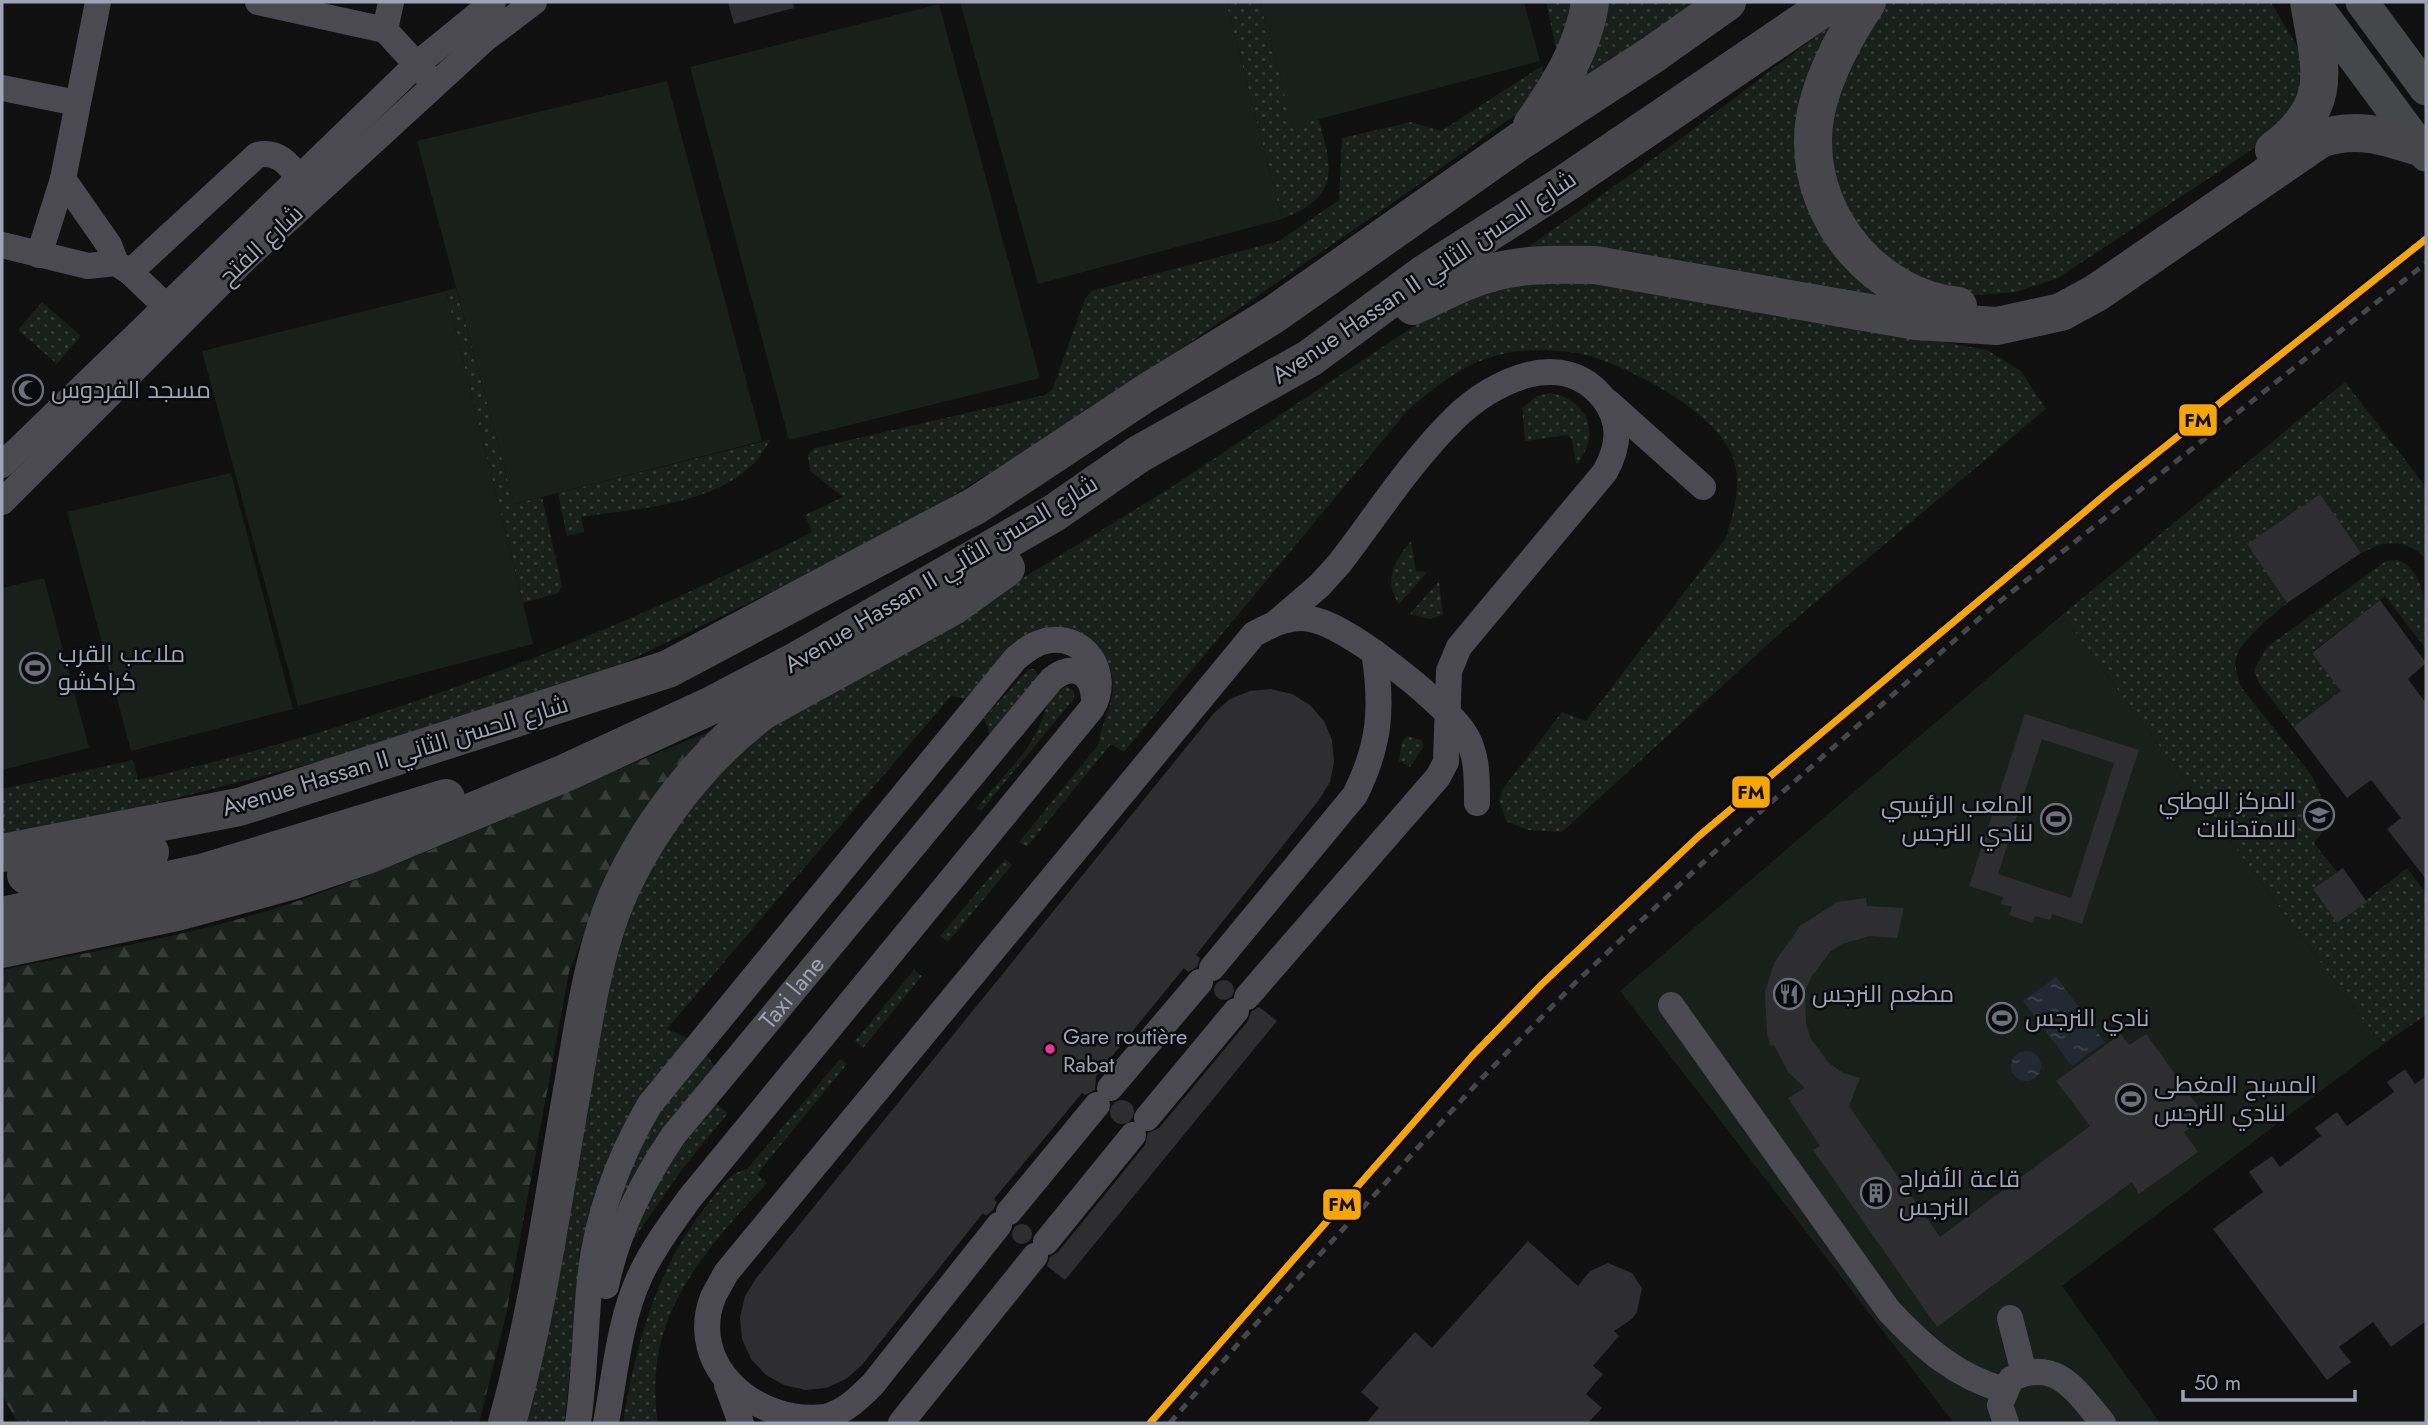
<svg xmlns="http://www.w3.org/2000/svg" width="2428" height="1425" font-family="Jost,Cairo,sans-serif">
	<defs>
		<pattern id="green-dots" width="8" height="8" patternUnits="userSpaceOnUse" patternTransform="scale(1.75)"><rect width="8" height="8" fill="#191f1a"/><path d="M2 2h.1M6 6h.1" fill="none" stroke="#373c39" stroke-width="1.8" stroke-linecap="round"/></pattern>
		<pattern id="forest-firs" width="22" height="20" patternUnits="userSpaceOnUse" patternTransform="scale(1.75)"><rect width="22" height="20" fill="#191f1a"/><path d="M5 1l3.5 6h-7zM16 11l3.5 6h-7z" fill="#373c39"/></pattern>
		<pattern id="water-ripples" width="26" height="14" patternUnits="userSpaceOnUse" patternTransform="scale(1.75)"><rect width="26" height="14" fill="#232932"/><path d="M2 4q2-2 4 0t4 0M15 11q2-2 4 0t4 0" fill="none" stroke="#40454d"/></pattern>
	</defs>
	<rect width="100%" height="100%" fill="#101010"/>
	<path fill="url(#green-dots)" d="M1226,2H1260L1293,125L1318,118C1333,169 1341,196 1282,219Z
		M1546,2H1577L1557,53Z
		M1605,2H1704L1575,89Z
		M1884,2H2271L2306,62L2298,105L2268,138L2235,161L2058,278L2016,292L1967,296L1912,280L1849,224L1828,160L1837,81Z
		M1831,25L1806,110L1878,299L1514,257L1671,146Z
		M1542,66L1544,73L1519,112L1394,202L1080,418L880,540L607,671L361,751L142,807L2,834V789L133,760L138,780C369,728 601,641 812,532L805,515L843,497L810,471L808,455L815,448L1045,395L1052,390L1085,299L1091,291L1279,241L1339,200L1342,138L1411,122L1441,131Z
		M1567,274L1987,350L2021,371L2046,409L1799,616L1562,832L1528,830L1506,821L1499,800L1502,790L1562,712L1586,721L1726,538C1734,511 1743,482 1732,455C1714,411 1630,367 1586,355C1564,350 1534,349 1512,352C1469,359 1438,384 1407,411L1124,752L1111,744L1027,847L1019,842L1099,744C1100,729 1105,721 1109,707C1120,674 1107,650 1078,633L967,699L951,696L667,1029L688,1038L643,1092L576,1323L564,1423H520L589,1067L626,913L687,806L757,732L974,608L1167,490L1411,328L1474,290Z
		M456,288L514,504L542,497L562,586L558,593L523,603L446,291Z
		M42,302L81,336L57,364L18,330Z
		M2345,382L2426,487V560C2416,547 2401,541 2383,544C2354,550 2248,626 2237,655C2233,665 2238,677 2241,687L2312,776C2323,798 2333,823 2314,843L2337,872L2313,889L2337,923L2407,868L2426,893V1015L2382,1045L2062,615Z
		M1550,393C1588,399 1602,435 1576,465L1572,439L1567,435L1525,441L1522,408L1537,396Z
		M770,440C738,505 642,507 581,517L584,532L567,536L558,493Z
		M1411,541L1416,571L1427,572L1399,604C1383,580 1394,561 1411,541Z
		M2397,560C2428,569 2426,616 2426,649L2385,596L2312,652L2341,691L2293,727L2259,683L2254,670L2267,647L2386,561Z
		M1439,581L1443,615L1429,619L1410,614Z
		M1029,669H1034L1039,676L993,743L984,718Z
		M1067,686L1075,692L1073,700L981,811L977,808C996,784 1020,761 1035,735C1045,718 1046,695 1067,686Z
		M1407,736L1421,740L1424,746L1410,767L1399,761L1402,742Z
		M1005,859L1012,865L948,942L940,936Z
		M914,970L922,976L863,1048L855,1041Z
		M705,1052L718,1072L604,1247L619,1198L650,1123Z
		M840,1059L847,1064L757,1174L767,1183C701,1255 642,1318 658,1423H623C636,1344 655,1271 706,1206C714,1196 723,1182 734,1174C739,1171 744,1171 748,1168Z
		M716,1104L728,1113L683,1168L633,1240C637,1198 690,1137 716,1104Z"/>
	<path fill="url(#forest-firs)" d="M713,730L600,894L569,972L506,1315L479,1423H18L2,1395V970C103,949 209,933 306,898C445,849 577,785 713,730Z"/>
	<path fill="#191f1a" d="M960,2H1226L1282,219L1038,284Z
		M1260,2H1524L1540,61L1293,126Z
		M939,4L1040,378L789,440L690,67Z
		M667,81L762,441L514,504L417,141Z
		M446,291L533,644L298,706L202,351Z
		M231,473L293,709L131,751L67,512Z
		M44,578L89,748L2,770V588Z
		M2062,615L2382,1045L2062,1286L2160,1423H1954L1620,991Z"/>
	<path fill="url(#water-ripples)" d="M2056,977L2105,1042L2072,1066L2023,1001Z
		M2011 1066a15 15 0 1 1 30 0a15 15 0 1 1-30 0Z"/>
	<path fill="#2e2e30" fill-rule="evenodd" d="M728,2H793L794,8L734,24Z
		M2320,494L2361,553L2287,603L2247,544Z
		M2380,600L2426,663L2408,679L2426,703V879L2387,829L2401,818L2371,780L2347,798L2293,727L2341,691L2312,653Z
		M1271,689L1292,694L1310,705L1324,721L1332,740L1334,762L1330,782L1319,800L1196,955L1200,958L1197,967L1188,972L1184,968L1096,1076L1095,1090L1085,1095L1082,1093L994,1199L997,1202L993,1210L986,1216L983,1213L862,1365L846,1379L826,1388L805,1390L784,1385L766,1375L751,1359L742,1339L740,1317L745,1296L757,1277L1214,713L1230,699L1250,691Z
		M2025,714L2139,750L2082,924L2052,914L2050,920L2035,916L2033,923L2009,915L2012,907L2001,904L2003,897L1969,886ZM2042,739L2114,763L2071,898L1998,874Z
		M2343,868L2367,902L2337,923L2313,889Z
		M1866,898L1867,906L1904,908L1897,938L1870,936L1842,944L1830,952L1812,976L1805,991L1806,1024L1811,1039L1828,1062L1843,1073L1860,1078L1849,1106L1940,1237L2090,1126L2056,1081L2121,1034L2129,1045L2146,1034L2206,1117L2184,1132L2198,1152L2139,1194L2132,1182L1937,1327L1813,1150L1820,1146L1788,1098L1805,1088L1788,1072L1774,1045L1770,1046L1767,1033L1765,992L1774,963L1800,926L1837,902Z
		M1214 990a10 10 0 1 1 20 0a10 10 0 1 1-20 0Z
		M1259,1007L1277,1021L1065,1280L1047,1266L1050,1257L1058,1252L1145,1145L1148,1133L1159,1128L1248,1021L1251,1012Z
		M2405,1069L2415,1084L2426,1076V1321L2391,1347L2373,1322L2339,1347L2351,1362L2327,1380L2213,1229L2263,1192L2249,1172L2272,1156L2280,1167L2321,1136L2315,1128L2337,1112L2347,1126L2394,1092L2387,1082Z
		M1110 1112a12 12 0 1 1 24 0a12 12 0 1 1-24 0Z
		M1012 1234a10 10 0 1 1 20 0a10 10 0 1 1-20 0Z
		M1528,1241L1578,1286L1590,1271L1608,1263L1632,1273L1642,1288L1637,1312L1632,1319L1614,1331L1619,1336L1593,1366L1603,1374L1586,1394L1602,1408L1588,1423H1366L1379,1408L1361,1392L1415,1332L1432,1348Z"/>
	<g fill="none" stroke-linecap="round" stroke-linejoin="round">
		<g stroke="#4a4a50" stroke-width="26">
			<path d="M98,2L63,179L109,245L116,263L130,272L178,318"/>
			<path d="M258,2L385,30"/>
			<path d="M391,2L385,30L429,78"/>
			<path d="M2,88L77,103"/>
			<path d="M2,245L88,266L116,263"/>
			<path d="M39,255L63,179"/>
			<path d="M130,272L257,155C277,150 288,163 299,178"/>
			<path d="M1608,402L1703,487"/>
			<path d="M2,465L417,64L493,2"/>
			<path d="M2,502L245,259L485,39L534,2"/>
			<path d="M1212,968L1355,795C1380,745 1383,707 1374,652"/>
			<path d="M1247,997L1438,777L1446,762L1449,671L1459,647L1605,472C1619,447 1622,423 1604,399C1563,346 1493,381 1455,418C1411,461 1376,516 1339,564L1319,586L1278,621"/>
			<path d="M1671,1005L1889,1311C1923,1347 1955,1376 2004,1390"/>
			<path d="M1110,1088L1200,982"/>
			<path d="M1147,1118L1236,1011"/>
			<path d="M1009,1212L1097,1105"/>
			<path d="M999,1225L873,1384C859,1398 845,1412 825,1417C757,1425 686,1367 713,1297C717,1289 722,1281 726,1273L1254,634C1271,625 1289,615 1310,619C1346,624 1441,700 1463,731C1478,752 1477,779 1477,803"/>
			<path d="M1046,1242L1133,1135"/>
			<path id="s1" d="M606,1286C617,1231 642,1182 673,1136L1052,679C1073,662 1092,672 1094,698"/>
			<path d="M2010,1318L2024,1373"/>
			<path d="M727,1385L741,1423"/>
			<path d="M578,1423C585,1376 585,1327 590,1280C596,1218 619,1157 650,1104L1016,658C1025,651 1033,644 1045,641C1085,632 1112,674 1092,708L689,1199C671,1224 653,1248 640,1276C619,1321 615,1375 606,1423"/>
			<path d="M901,1423L1035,1256"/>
			<path d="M2006,1423L2000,1405L2011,1379C2056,1356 2077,1392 2103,1423"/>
		</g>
		<path stroke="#46474b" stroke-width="33" d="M2313,2L2426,155
			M2362,2L2426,89"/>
		<path stroke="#47474b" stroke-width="38" d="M1867,2C1842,40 1813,92 1813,140C1812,222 1877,297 1958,306
			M1532,125C1558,88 1584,47 1590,2
			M2274,150C2336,104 2320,68 2309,2
			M1413,306C1431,298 1449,288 1467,281C1509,263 1551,264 1595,265L1916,321L1997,326L2061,312L2096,293L2320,139C2356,126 2385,136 2419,147
			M2,853L239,807L668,669L975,506L1146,393L1273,315L1520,141L1652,55L1727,2
			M26,875L150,852
			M2,916L205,872L446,798
			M2,949L177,912L291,881L370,854L565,773L710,706L798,660L1054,513L1139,454L1310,358L1424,274L1563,185L1832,2
			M507,1423C538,1313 553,1198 573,1085C582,1033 589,981 605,930C631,847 695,761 764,710L953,606L1006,568"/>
		<path stroke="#444649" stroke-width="5" stroke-dasharray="9 7" stroke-linecap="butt" d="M1170,1423L1244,1337L1481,1079L1575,983L1710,856L1989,610L2426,263"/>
		<g stroke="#0b0a0c" stroke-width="12">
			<path id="rail-1" d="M1150,1423L1472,1056L1542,984L1699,836L2113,488L2426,239"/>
		</g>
		<use href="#rail-1" stroke="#f7a600" stroke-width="7"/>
	</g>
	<defs>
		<g id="mosque-ring" transform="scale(1.575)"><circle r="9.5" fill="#0b0a0c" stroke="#6d707a" stroke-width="1.5"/><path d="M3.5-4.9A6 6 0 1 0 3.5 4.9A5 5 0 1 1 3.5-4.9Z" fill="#6d707a"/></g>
		<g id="stadium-ring" transform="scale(1.575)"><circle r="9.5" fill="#0b0a0c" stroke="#6d707a" stroke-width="1.5"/><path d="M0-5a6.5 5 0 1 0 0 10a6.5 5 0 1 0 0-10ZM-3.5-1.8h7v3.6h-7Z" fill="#6d707a"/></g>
		<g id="university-ring" transform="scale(1.575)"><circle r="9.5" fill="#0b0a0c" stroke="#6d707a" stroke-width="1.5"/><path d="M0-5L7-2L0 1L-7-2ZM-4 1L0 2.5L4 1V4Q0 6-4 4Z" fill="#6d707a"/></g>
		<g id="restaurant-ring" transform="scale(1.575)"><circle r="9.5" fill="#0b0a0c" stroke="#6d707a" stroke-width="1.5"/><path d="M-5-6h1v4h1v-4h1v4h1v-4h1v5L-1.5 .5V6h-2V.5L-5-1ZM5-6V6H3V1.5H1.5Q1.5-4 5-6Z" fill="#6d707a"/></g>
		<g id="building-ring" transform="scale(1.575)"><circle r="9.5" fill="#0b0a0c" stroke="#6d707a" stroke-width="1.5"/><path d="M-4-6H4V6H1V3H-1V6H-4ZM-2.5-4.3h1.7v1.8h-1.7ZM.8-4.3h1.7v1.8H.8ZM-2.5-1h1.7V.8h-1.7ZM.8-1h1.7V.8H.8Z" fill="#6d707a"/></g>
	</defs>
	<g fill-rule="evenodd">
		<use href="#mosque-ring" x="28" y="390"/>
		<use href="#stadium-ring" x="35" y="668"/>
		<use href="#university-ring" x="2319" y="815"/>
		<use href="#stadium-ring" x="2056" y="819"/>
		<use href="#restaurant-ring" x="1789" y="994"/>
		<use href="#stadium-ring" x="2002" y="1018"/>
		<use href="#stadium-ring" x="2131" y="1099"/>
		<use href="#building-ring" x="1876" y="1193"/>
	</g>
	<circle fill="#ef339a" stroke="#0b0a0c" stroke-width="2.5" cx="1050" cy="1049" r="6"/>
	<g text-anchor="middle" stroke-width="5" stroke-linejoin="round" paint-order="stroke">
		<g font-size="22" fill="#9fa3b3" stroke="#0b0a0c" text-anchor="start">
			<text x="1063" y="1044">Gare routière<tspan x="1063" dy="28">Rabat</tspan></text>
		</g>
		<g font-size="24" fill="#9fa3b3" stroke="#0b0a0c">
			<text transform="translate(261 245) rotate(-43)" y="8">شارع الفتح</text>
			<text transform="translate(1424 277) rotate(-34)" y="8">Avenue Hassan II شارع الحسن الثاني</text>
			<text transform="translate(941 574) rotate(-31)" y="8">Avenue Hassan II شارع الحسن الثاني</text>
			<text transform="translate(395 756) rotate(-17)" y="8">Avenue Hassan II شارع الحسن الثاني</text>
			<text dy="8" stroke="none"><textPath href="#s1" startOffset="352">Taxi lane</textPath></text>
		</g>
		<g font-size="24" fill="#9fa3b3" stroke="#0b0a0c" text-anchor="start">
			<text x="51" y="398">مسجد الفردوس</text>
			<text x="58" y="662">ملاعب القرب<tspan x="58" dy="28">كراكشو</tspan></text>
			<text x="2296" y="809" text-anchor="end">المركز الوطني<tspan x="2296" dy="28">للامتحانات</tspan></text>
			<text x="2033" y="813" text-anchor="end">الملعب الرئيسي<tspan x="2033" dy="28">لنادي النرجس</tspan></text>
			<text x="1812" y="1002">مطعم النرجس</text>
			<text x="2025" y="1026">نادي النرجس</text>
			<text x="2154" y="1093">المسبح المغطى<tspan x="2154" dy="28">لنادي النرجس</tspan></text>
			<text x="1899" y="1187">قاعة الأفراح<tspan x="1899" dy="28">النرجس</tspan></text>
		</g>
	</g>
	<g stroke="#0b0a0c" stroke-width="2.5">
		<rect x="2178" y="403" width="40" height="34" rx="7" fill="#f7a600"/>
		<rect x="1731" y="775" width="40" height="34" rx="7" fill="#f7a600"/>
		<rect x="1322" y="1188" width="40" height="33" rx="7" fill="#f7a600"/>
	</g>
	<g font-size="19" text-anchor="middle" font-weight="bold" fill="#111">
		<text x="2198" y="427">FM</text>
		<text x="1751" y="799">FM</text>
		<text x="1342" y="1211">FM</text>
	</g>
	<rect width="2428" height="1425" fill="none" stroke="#9fa3b3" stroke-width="7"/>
	<path d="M2183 1390v10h172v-10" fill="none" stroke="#9fa3b3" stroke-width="3.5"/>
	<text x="2194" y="1390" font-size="21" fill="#9fa3b3" stroke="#0b0a0c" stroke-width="5" paint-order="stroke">50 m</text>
</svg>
